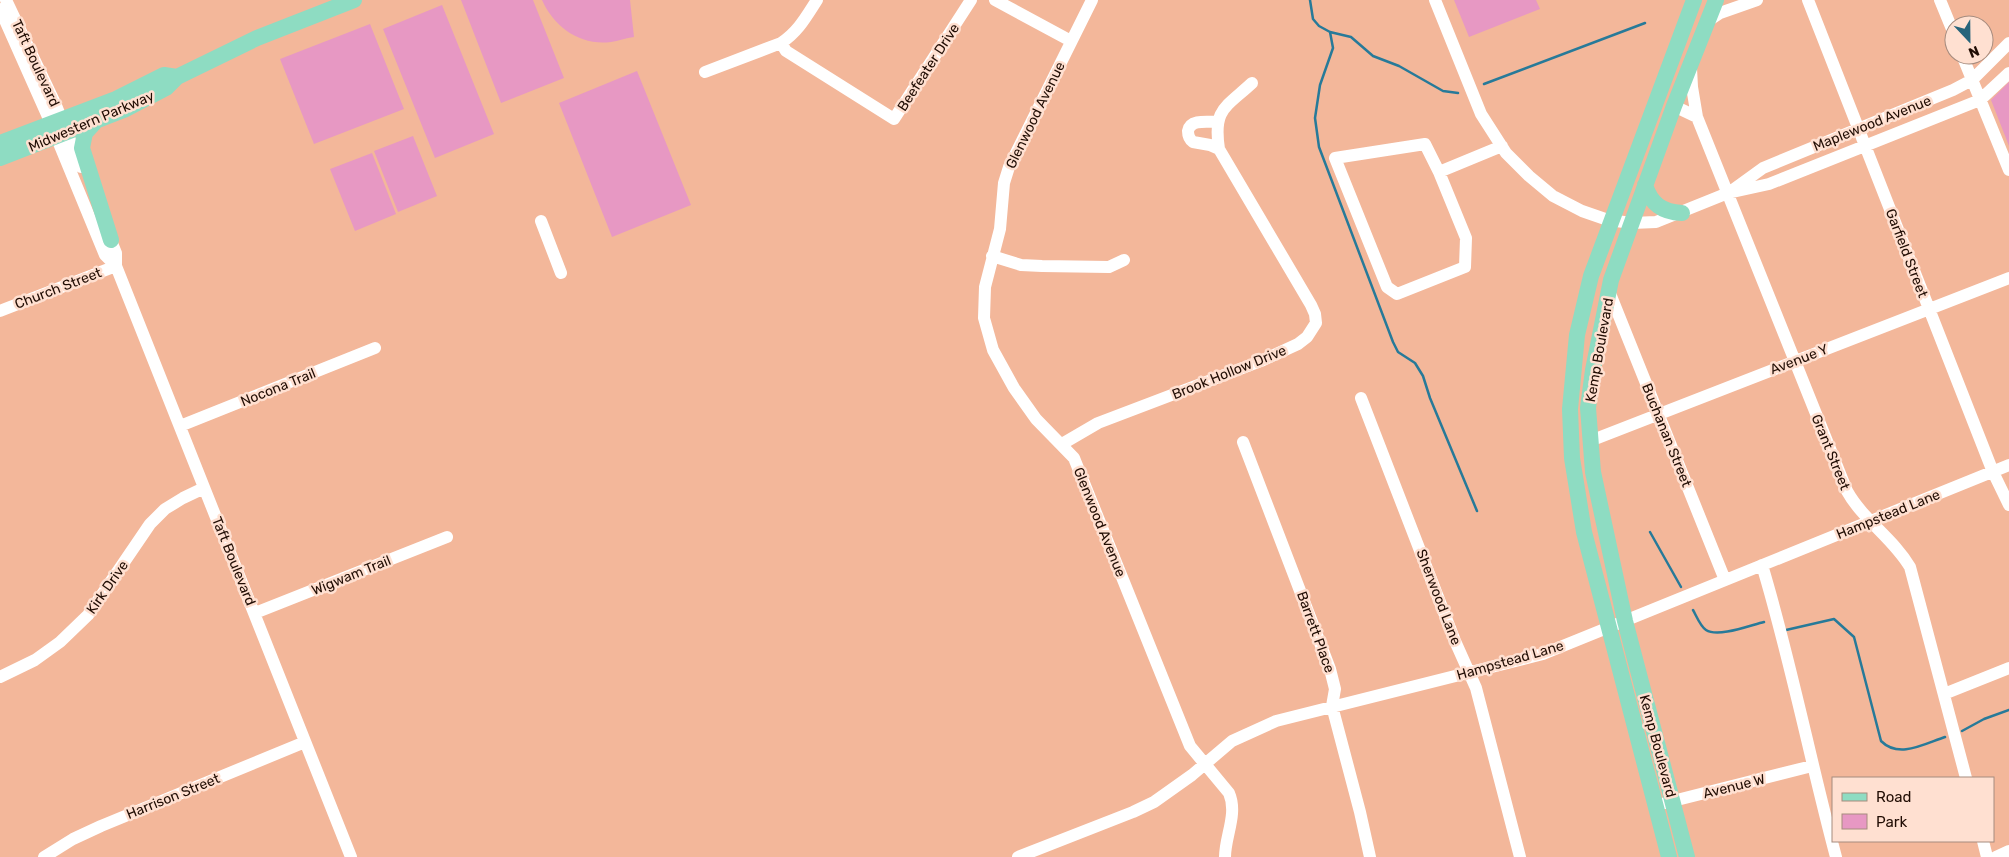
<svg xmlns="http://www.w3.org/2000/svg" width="2009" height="857" font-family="Rubik,sans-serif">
	<rect width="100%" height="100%" fill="#f3b79a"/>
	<path fill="#e798c3" d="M461,0H533L564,78L501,103Z
		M542,0H630L634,37C626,38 618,41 611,42C580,46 554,27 542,0Z
		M1454,0H1536L1540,9L1469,37Z
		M442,5L494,134L435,158L383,29Z
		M370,24L404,109L314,144L280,59Z
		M637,71L691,205L612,237L559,103Z
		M2009,82V146L1991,100Z
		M413,136L437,196L398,212L374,151Z
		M372,153L396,214L355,231L330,169Z"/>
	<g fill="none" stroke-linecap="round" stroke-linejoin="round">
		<path stroke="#277a99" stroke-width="2.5" d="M1310,0L1313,19L1319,26L1330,32L1351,37L1373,56L1399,66L1443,91L1458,93
			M1330,32L1333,48L1320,85L1315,118L1319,147L1393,342L1398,352L1415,363L1423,376L1430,398L1477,511
			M1484,84L1645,23
			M1650,532L1681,587
			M1693,610C1696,615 1700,626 1706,630C1718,638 1751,625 1764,622
			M1786,630L1834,619L1854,637L1881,741C1899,759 1924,744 1945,737
			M1962,731L1984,719L2009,710"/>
		<path stroke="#fff" stroke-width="12" d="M6,0L55,103L81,167
			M995,0L1071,41
			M1092,0L1009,167L1004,183L1000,229L985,287L984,318L993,350L1014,388L1036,419L1074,458L1190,746L1229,793C1238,814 1225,836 1225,857
			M1435,0L1481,114L1506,153L1529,176L1553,196L1582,211L1608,220L1632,223L1656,222L1728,193L1769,184L1980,100L2009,73
			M1808,0L1993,472L2009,505
			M1940,0L1954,34
			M0,9L49,119L105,255L116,266
			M1708,21L1720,13L1757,0
			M781,43L786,51L894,119L971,0
			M1962,55L2009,170
			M1691,68L1692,87L1697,117
			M705,72L781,43C798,32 806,17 817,0
			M1674,106L1697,117L1847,491C1863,520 1893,538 1910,567L1966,778
			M1217,122C1208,122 1190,119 1188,131C1188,136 1189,139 1193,142L1210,145L1219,149
			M1439,172L1425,144L1335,158L1387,287L1397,294L1465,267L1466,238L1439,172L1502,146
			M1734,189L1763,168L1953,90L1972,80L2009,43
			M541,221L561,273
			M107,231L116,253V266L351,857
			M992,256L1021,265L1042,266L1109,267L1124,260
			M1609,291L1725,580
			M0,311L116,266
			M1361,398L1455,641L1476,688L1520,857
			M180,426L375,348
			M1590,441L2009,278
			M1243,442L1330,669L1335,689L1332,706L1360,812L1370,857
			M1062,444L1098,423L1261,361L1298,344L1307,337L1316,323L1315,314L1311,305L1219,149C1213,109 1225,108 1252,83
			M1762,565C1791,661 1810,760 1836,857
			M255,613L447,537
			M0,677L35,660L60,642L88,615L150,524L165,509L183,498L204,488
			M1944,694L2009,668
			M1665,803L1812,766
			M1983,841L1987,857
			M44,857L73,839L101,826L305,742
			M1018,857L1133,812L1154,802L1192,775L1232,741L1276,721L1543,654L2009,465
			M1996,857L2009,851"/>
		<path stroke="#8edcc2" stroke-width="16" d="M95,122L85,133L82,148L111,240
			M0,143L116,99L164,75L177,77
			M0,158L126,109L166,88L177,77L257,38L354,0
			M1645,185C1651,204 1662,212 1682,213
			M1669,857L1584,532L1572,458L1570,409L1577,335L1591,276L1694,0
			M1687,857L1625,621L1593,472L1588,408L1593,370L1611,280L1674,106L1716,0"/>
	</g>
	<g text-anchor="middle" stroke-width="5" stroke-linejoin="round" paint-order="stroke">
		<g font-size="14" fill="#210d04" stroke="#ffe0d1">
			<text transform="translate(36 63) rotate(65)" y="5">Taft Boulevard</text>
			<text transform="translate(928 67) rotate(-57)" y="5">Beefeater Drive</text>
			<text transform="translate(1035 115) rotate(-64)" y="5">Glenwood Avenue</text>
			<text transform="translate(91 121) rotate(-23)" y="5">Midwestern Parkway</text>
			<text transform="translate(1872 123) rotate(-22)" y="5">Maplewood Avenue</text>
			<text transform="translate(1907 253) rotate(69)" y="5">Garfield Street</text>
			<text transform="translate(58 288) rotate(-21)" y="5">Church Street</text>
			<text transform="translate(1599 350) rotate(-80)" y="5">Kemp Boulevard</text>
			<text transform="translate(1799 359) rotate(-21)" y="5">Avenue Y</text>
			<text transform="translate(1229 372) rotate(-22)" y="5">Brook Hollow Drive</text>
			<text transform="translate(278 387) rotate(-22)" y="5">Nocona Trail</text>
			<text transform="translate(1667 435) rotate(68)" y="5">Buchanan Street</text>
			<text transform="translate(1831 452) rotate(68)" y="5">Grant Street</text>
			<text transform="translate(1888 514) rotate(-22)" y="5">Hampstead Lane</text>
			<text transform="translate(1100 522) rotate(68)" y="5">Glenwood Avenue</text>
			<text transform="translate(234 561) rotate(68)" y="5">Taft Boulevard</text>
			<text transform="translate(351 575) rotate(-22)" y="5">Wigwam Trail</text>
			<text transform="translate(107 587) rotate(-55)" y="5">Kirk Drive</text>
			<text transform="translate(1439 597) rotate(69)" y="5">Sherwood Lane</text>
			<text transform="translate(1316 632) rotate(70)" y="5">Barrett Place</text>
			<text transform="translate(1510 660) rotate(-16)" y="5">Hampstead Lane</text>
			<text transform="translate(1658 746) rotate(75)" y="5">Kemp Boulevard</text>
			<text transform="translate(1734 786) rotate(-14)" y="5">Avenue W</text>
			<text transform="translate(173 796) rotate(-22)" y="5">Harrison Street</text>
		</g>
	</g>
	<rect x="1832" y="777" width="162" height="65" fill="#ffe0d1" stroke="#a68c7f"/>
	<rect x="1842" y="793" width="25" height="8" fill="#8edcc2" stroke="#a68c7f"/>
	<text x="1876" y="802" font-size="15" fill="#210d04">Road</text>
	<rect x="1842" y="814" width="25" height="15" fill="#e798c3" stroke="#a68c7f"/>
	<text x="1876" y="827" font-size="15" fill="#210d04">Park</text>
	<g transform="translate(1969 40) rotate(158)"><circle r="24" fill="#ffe0d1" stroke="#a68c7f"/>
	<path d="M0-4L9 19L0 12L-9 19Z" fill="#27647b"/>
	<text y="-8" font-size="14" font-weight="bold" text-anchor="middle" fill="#210d04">N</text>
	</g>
</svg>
